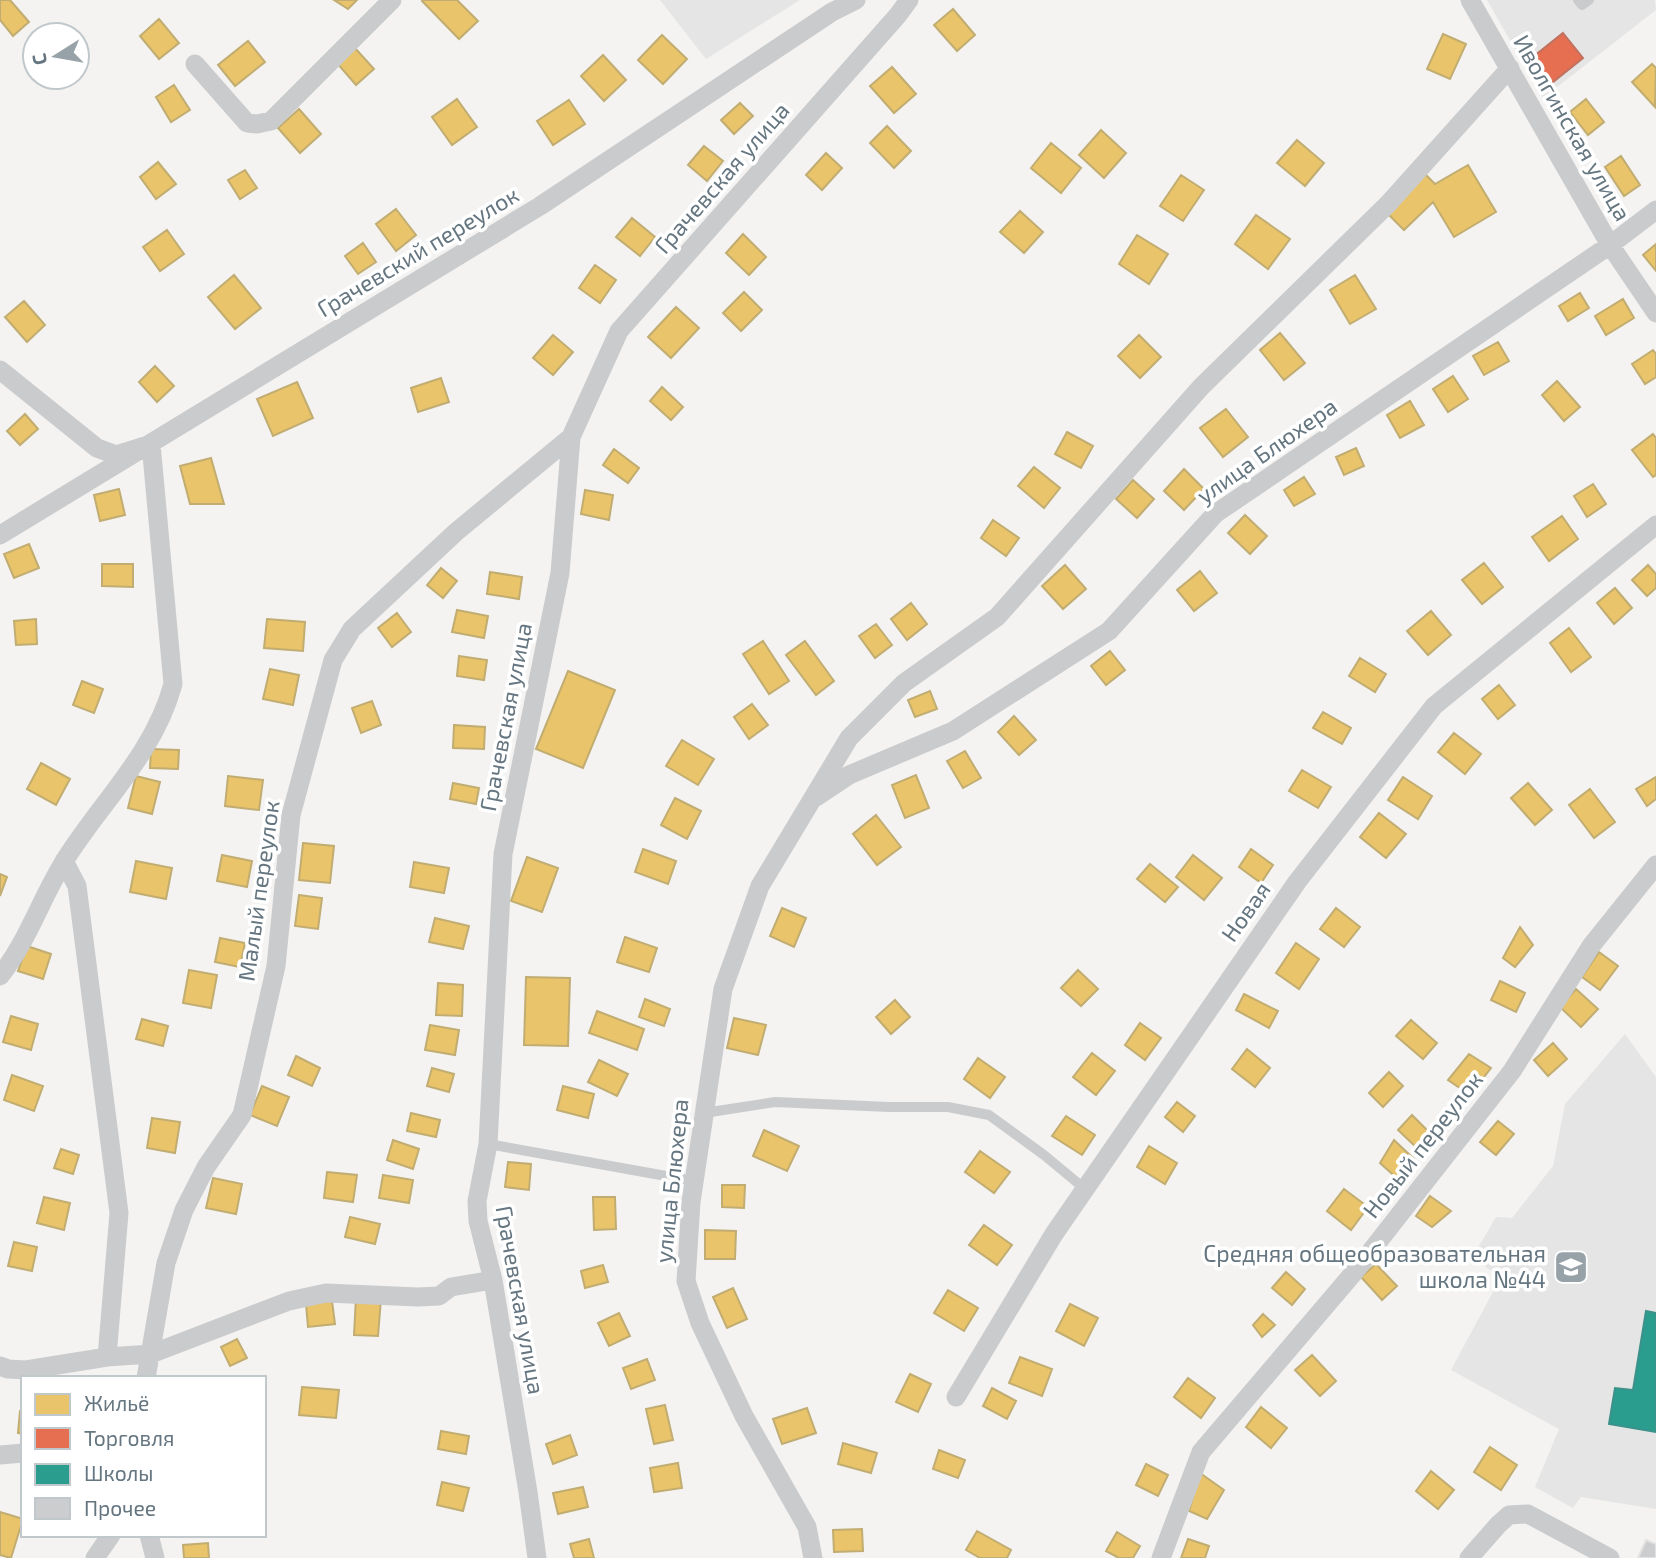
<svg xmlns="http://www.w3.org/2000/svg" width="1656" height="1558" font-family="'Exo 2',sans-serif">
	<rect width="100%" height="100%" fill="#f4f3f2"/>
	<path fill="#e4e5e4" d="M660,0H800L706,59Z
		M1487,0H1655L1656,10L1543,98Z
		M1625,1034L1656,1077V1509L1581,1497L1573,1508L1535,1487L1559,1429L1451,1370L1501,1277L1472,1258L1496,1217L1512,1218L1553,1166L1565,1104Z"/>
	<path fill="#e9c46a" stroke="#c1ad71" stroke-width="2" d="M0,0H10L29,22L13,36L0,20Z
		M334,0H357L348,9Z
		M423,0H457L478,21L459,39L422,1Z
		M953,9L975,35L957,51L934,25Z
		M159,19L179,43L159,59L140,36Z
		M1443,34L1466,44L1450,79L1427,69Z
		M662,35L687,59L663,84L638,60Z
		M248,41L265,62L235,86L218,65Z
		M354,47L374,69L356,85L337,63Z
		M603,55L626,80L604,101L581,76Z
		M1652,64L1656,68L1655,107L1632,82Z
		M892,67L916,94L894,113L870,86Z
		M174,85L190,110L171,122L156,97Z
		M457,99L477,127L452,145L432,117Z
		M1586,99L1604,122L1588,135L1570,112Z
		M569,100L585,124L553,145L537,121Z
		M740,103L753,116L734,134L721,120Z
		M299,109L321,134L300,153L278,128Z
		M887,126L911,151L894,168L870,143Z
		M1101,130L1126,153L1104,178L1079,155Z
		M1297,140L1324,163L1305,186L1277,163Z
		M1051,143L1081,168L1061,193L1031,168Z
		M704,146L723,161L707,181L688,165Z
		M826,153L842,168L822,190L806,175Z
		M1621,156L1640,185L1624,196L1605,167Z
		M158,162L176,184L156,199L140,177Z
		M1468,165L1496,212L1454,237L1433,202L1404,230L1385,211L1424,173L1435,184Z
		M245,170L257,188L240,199L228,180Z
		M1181,175L1204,190L1183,221L1160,206Z
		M396,209L416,235L396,251L376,224Z
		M1020,211L1043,232L1024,253L1000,232Z
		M1256,215L1290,239L1268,269L1235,244Z
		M632,218L655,237L640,256L616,237Z
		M167,230L184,254L160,271L143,247Z
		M743,234L766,257L749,275L726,253Z
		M1137,235L1168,254L1149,284L1119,264Z
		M363,243L376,262L358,274L345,256Z
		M1656,244V271L1643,255Z
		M595,265L616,280L600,303L579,288Z
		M234,275L261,308L235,329L208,297Z
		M1355,275L1376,309L1350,324L1330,290Z
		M744,292L762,310L741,331L723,313Z
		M1580,293L1589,308L1568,321L1559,306Z
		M1623,299L1634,318L1606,335L1595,316Z
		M24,301L45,325L27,342L5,317Z
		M676,307L699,328L671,358L648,337Z
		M1280,333L1305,363L1284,380L1260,350Z
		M553,335L573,352L553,375L533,358Z
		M1139,335L1161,357L1140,378L1118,356Z
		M1498,342L1509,361L1484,375L1473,356Z
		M1653,350L1656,354V377L1645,384L1632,364Z
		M155,366L174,386L157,402L139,382Z
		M1453,376L1468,399L1448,412L1433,389Z
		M441,378L449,402L418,412L411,388Z
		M1557,381L1580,407L1564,421L1542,395Z
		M297,382L313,418L273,436L257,399Z
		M662,387L683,407L671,420L650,401Z
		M1410,401L1424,425L1400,438L1387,415Z
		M1226,409L1248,437L1223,457L1200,428Z
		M25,414L38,429L20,445L7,431Z
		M1067,432L1093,446L1081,468L1055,454Z
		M1653,434L1656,438V475L1653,477L1632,450Z
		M1356,448L1364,466L1344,475L1336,457Z
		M614,449L639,468L628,483L603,465Z
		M211,458L224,504H190L180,466Z
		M1034,467L1060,488L1044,508L1018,486Z
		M1184,469L1204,489L1184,510L1164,491Z
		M1304,477L1315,494L1294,506L1284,490Z
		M1133,480L1154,499L1137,518L1116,499Z
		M1593,484L1606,504L1587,517L1574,496Z
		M119,489L125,515L100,521L94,495Z
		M585,490L613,495L609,520L581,514Z
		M1245,515L1267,536L1250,554L1228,533Z
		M1562,516L1578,539L1549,561L1532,537Z
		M993,520L1019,538L1006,556L981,538Z
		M29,544L39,568L14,578L4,554Z
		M1484,563L1503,587L1482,604L1462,580Z
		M102,564H133V587L102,586Z
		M1065,565L1086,589L1063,609L1042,586Z
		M1648,565L1656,574V588L1647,596L1632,580Z
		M441,568L457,581L443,598L427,585Z
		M1200,571L1217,593L1194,611L1177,590Z
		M490,572L522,577L519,599L487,594Z
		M1615,588L1632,608L1614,624L1597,603Z
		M911,603L927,624L907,640L891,619Z
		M457,610L488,616L484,638L452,632Z
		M1431,611L1451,635L1428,655L1407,631Z
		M397,613L411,632L392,647L378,628Z
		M36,619L37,644L16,645L14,621Z
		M267,619L305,622L303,651L264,648Z
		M876,624L892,645L875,658L859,636Z
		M1569,628L1591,657L1571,672L1550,643Z
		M763,641L789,681L769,694L743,654Z
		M805,641L834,681L816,695L786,655Z
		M1110,651L1125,670L1106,685L1091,666Z
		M459,656L487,660L484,680L457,676Z
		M1360,658L1386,674L1375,692L1349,676Z
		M270,669L299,675L293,705L263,699Z
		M568,671L615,690L583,768L536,749Z
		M82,681L103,689L94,713L73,705Z
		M1499,685L1515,705L1498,719L1482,699Z
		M930,691L937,709L915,717L908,700Z
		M372,701L381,725L361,733L352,708Z
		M752,704L768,725L749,739L734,717Z
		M1323,712L1351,728L1342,744L1313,728Z
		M1014,716L1036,740L1019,755L998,732Z
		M454,725L485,727L484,749L453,748Z
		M1454,733L1481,754L1465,774L1438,752Z
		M682,740L714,759L698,785L666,766Z
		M151,749L179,750L178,769L150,768Z
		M965,751L981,778L963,788L947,761Z
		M41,763L70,779L56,805L27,789Z
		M1302,770L1331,787L1318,808L1289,791Z
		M916,775L929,808L905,818L892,785Z
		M136,776L160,782L152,814L128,808Z
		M228,776L263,780L259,810L225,806Z
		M1403,777L1432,796L1418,819L1388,800Z
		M1656,777V799L1647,806L1636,789Z
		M453,783L479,788L476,804L450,799Z
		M1528,783L1552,810L1535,825L1511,798Z
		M1590,789L1615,822L1594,838L1569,805Z
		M675,798L701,811L687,839L661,825Z
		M1379,813L1406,834L1386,858L1360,837Z
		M876,815L901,847L877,865L853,834Z
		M303,843L334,846L330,883L299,880Z
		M643,849L676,861L668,884L635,872Z
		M1251,849L1273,865L1261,883L1239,867Z
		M222,855L252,861L247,887L217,881Z
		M1193,855L1222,878L1204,900L1176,877Z
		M527,857L558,868L542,912L511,901Z
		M136,861L172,868L166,899L130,892Z
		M414,862L449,868L444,893L410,887Z
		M1150,864L1178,887L1165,902L1137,879Z
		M0,874L7,877L0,896Z
		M299,895L322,898L318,929L295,926Z
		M782,908L806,918L794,947L770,936Z
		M1336,908L1360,927L1344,947L1320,929Z
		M435,918L469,926L463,949L429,942Z
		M1520,927L1533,945L1515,967L1503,958Z
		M625,937L657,948L649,972L617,962Z
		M220,938L245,943L240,967L215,962Z
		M1296,943L1319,959L1299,989L1276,973Z
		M27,946L51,954L43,979L18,971Z
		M1599,952L1618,966L1600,990L1582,977Z
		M189,970L217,975L211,1008L183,1003Z
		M1078,970L1098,989L1081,1006L1061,988Z
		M526,977L570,978L568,1046L524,1045Z
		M1500,981L1525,993L1516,1012L1491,1000Z
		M438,983L463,985L462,1016L436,1015Z
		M1576,989L1598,1009L1581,1027L1560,1007Z
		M1244,994L1278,1011L1269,1028L1236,1010Z
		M645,999L670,1009L664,1026L639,1017Z
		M895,1000L910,1017L891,1034L876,1017Z
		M597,1011L644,1029L637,1050L589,1033Z
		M11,1016L38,1024L31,1050L3,1042Z
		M734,1018L766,1025L758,1055L727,1048Z
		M142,1019L168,1026L163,1046L136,1039Z
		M1411,1020L1437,1043L1423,1059L1396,1036Z
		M1140,1023L1161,1038L1145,1060L1125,1045Z
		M430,1025L459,1030L455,1055L425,1050Z
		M1553,1043L1567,1059L1548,1076L1534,1060Z
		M1247,1049L1270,1068L1255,1087L1232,1069Z
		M1092,1053L1115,1071L1096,1095L1073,1077Z
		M1469,1054L1491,1068L1470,1095L1448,1080Z
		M296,1056L320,1068L312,1086L288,1075Z
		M978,1058L1005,1077L990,1098L964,1079Z
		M599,1060L628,1074L617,1096L588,1082Z
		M432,1068L454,1074L449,1092L427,1086Z
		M1389,1072L1403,1086L1383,1107L1369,1093Z
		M12,1075L43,1086L34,1111L4,1100Z
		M262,1086L289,1097L277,1126L250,1115Z
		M563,1086L594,1094L588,1118L557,1110Z
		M1177,1102L1195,1116L1183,1132L1165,1117Z
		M411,1113L440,1120L436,1137L407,1131Z
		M1412,1115L1430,1133L1416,1147L1398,1130Z
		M1066,1116L1095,1135L1082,1155L1052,1136Z
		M152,1118L180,1122L175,1153L147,1148Z
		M1498,1121L1514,1134L1496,1155L1480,1142Z
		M764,1130L799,1146L787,1171L753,1156Z
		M393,1140L419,1149L413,1169L387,1160Z
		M1394,1140L1414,1159L1401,1182L1380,1163Z
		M1149,1146L1177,1163L1165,1184L1137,1167Z
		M61,1149L79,1155L73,1174L54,1168Z
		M980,1151L1010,1172L994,1193L965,1172Z
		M508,1162L531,1164L529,1190L505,1187Z
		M327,1172L357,1175L353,1202L324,1198Z
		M383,1175L413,1180L409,1203L379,1198Z
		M213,1178L242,1184L236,1214L206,1208Z
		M722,1185H745L744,1208L722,1207Z
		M1344,1189L1368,1207L1351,1230L1327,1211Z
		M1430,1196L1451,1211L1432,1227L1416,1216Z
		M44,1197L70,1203L64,1230L37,1223Z
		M593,1197H615L616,1229L594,1230Z
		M350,1217L380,1224L375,1244L345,1237Z
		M984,1225L1012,1245L997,1265L969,1245Z
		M705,1230L736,1231L735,1259H705Z
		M14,1242L37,1247L32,1271L8,1266Z
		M1376,1264L1397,1286L1382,1300L1361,1277Z
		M603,1265L608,1282L585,1288L581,1271Z
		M1286,1272L1305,1289L1292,1305L1272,1288Z
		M733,1288L747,1319L727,1328L713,1297Z
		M948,1290L978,1308L964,1331L934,1313Z
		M356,1297L381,1299L378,1336L354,1335Z
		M332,1301L335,1324L308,1327L306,1304Z
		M1070,1304L1098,1318L1084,1346L1056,1331Z
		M619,1313L630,1336L609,1346L598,1323Z
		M1263,1314L1275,1325L1262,1337L1253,1325Z
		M237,1339L247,1358L230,1366L221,1347Z
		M1312,1355L1336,1381L1320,1396L1295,1370Z
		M1020,1357L1052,1369L1042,1396L1009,1383Z
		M647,1359L655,1380L631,1389L623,1368Z
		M910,1374L931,1384L918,1412L896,1402Z
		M1188,1378L1215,1398L1201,1418L1174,1397Z
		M302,1387L339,1390L336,1418L299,1415Z
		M992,1388L1016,1401L1007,1419L983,1406Z
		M665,1405L673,1440L654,1444L646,1409Z
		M1261,1407L1287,1428L1271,1448L1246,1427Z
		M807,1408L816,1433L782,1444L773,1419Z
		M20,1411H23V1434L18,1433Z
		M441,1431L469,1436L466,1454L438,1449Z
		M570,1435L577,1455L553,1464L546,1444Z
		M843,1443L877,1453L871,1473L838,1464Z
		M1490,1447L1517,1465L1501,1490L1474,1472Z
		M939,1450L965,1460L958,1478L933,1469Z
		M678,1463L682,1488L654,1492L650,1468Z
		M1146,1464L1168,1475L1158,1496L1136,1485Z
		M1431,1471L1454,1490L1438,1509L1416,1491Z
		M1200,1473L1224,1490L1207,1519L1189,1511Z
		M442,1482L469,1488L463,1511L437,1505Z
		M583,1487L588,1507L558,1514L553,1493Z
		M0,1512L23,1519L11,1558L0,1555Z
		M862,1529L863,1551L834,1552L833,1530Z
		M977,1531L1011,1550L1007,1558H980L966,1550Z
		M1117,1532L1140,1546L1133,1558H1119L1106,1551Z
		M589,1539L594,1558H574L570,1544Z
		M1188,1539L1209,1546L1205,1558H1181Z
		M208,1543L209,1558H184L183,1545Z"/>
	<path fill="#e76f51" stroke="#c0715f" stroke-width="2" d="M1563,33L1583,58L1548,86L1528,61Z"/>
	<path fill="#2a9d8f" stroke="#3c918a" stroke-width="2" d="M1646,1311L1656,1313V1432L1609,1424L1615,1388L1633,1390Z"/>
	<path fill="#cccdce" stroke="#e3e2e2" stroke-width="2" d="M1646,1540L1656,1544V1558H1638Z"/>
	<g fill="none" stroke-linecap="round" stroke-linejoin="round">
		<path stroke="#cacbcc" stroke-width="10" d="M1578,0L1582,5L1589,0
			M704,1113L775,1102L889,1107H948L989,1115L1044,1155L1085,1189
			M488,1144L694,1181"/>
		<path stroke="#cacbcc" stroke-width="19" d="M1470,0L1610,245L1656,313
			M195,64L247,123L257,124L271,121L392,0
			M0,370L97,448L116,455L151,444L173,684C154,754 102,801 65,860C41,898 28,941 0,976
			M0,535L540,206L832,12L856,0
			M816,797L849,775L953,731L1109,631L1215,514L1610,245L1656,210
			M64,861L77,886L119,1213L107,1357
			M0,1366L8,1369L26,1370L107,1357L151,1354L289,1301L326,1293L418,1297L439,1296L451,1287L493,1280
			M146,1378L166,1263L184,1210L206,1167L242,1115L276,966L291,815L333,660L352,629L456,532L571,437
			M956,1397L1054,1234L1297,882L1434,706L1656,525
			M0,1455L23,1453
			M149,1535L155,1558
			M95,1558L111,1535
			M537,1558L528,1492L493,1280L478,1221L477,1201L488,1144L503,854L560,573L571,437L619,331L898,15L909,0
			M813,1558L807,1527L744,1416L700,1323L686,1281L691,1202L723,989L760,886L849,738L904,683L997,617L1201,387L1388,204L1510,68
			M1161,1558L1201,1452L1356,1270L1512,1071L1591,946L1656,865
			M1469,1558L1498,1525L1509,1515L1528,1514L1610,1558"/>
	</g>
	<defs>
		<g id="school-square" transform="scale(1.75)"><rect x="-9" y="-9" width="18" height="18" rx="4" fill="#97a2a8" stroke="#fff"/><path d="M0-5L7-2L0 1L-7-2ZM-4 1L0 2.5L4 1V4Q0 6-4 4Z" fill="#fff"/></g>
	</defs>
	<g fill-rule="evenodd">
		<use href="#school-square" x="1571" y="1267"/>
	</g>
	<g text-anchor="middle" stroke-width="7" stroke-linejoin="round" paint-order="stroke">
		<g font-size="23" fill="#657680" stroke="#fff">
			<text transform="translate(1572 128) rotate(60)" y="8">Иволгинская улица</text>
			<text transform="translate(722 178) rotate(-49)" y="8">Грачевская улица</text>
			<text transform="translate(418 252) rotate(-31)" y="8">Грачевский переулок</text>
			<text transform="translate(1267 451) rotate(-35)" y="8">улица Блюхера</text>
			<text transform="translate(506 717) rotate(-79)" y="8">Грачевская улица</text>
			<text transform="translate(259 891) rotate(-82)" y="8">Малый переулок</text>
			<text transform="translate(1246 912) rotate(-55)" y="8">Новая</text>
			<text transform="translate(1423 1145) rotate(-52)" y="8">Новый переулок</text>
			<text transform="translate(672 1181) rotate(-84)" y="8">улица Блюхера</text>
			<text transform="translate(520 1300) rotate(80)" y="8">Грачевская улица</text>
		</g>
		<g font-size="23" fill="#657680" stroke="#fff" text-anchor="end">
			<text x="1546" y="1262">Средняя общеобразовательная<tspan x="1546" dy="26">школа №44</tspan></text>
		</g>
	</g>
	<rect x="21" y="1376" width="245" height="161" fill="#ffffff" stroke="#c1c8cc" stroke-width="2"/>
	<rect x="35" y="1394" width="35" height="21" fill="#e9c46a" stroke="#c1c8cc" stroke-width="2"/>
	<text x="84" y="1411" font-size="21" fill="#657680">Жильё</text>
	<rect x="35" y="1428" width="35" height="21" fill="#e76f51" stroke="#c1c8cc" stroke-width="2"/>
	<text x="84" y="1446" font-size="21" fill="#657680">Торговля</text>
	<rect x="35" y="1464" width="35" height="21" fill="#2a9d8f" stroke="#c1c8cc" stroke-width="2"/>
	<text x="84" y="1481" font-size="21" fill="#657680">Школы</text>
	<rect x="35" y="1498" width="35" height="21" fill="#cccdce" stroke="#c1c8cc" stroke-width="2"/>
	<text x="84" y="1516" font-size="21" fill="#657680">Прочее</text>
	<g transform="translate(56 56) rotate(259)"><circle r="33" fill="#ffffff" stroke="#c1c8cc" stroke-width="2"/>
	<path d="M0-5L12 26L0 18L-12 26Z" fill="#97a2a8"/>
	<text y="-10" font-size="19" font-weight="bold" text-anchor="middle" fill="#657680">С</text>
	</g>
</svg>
